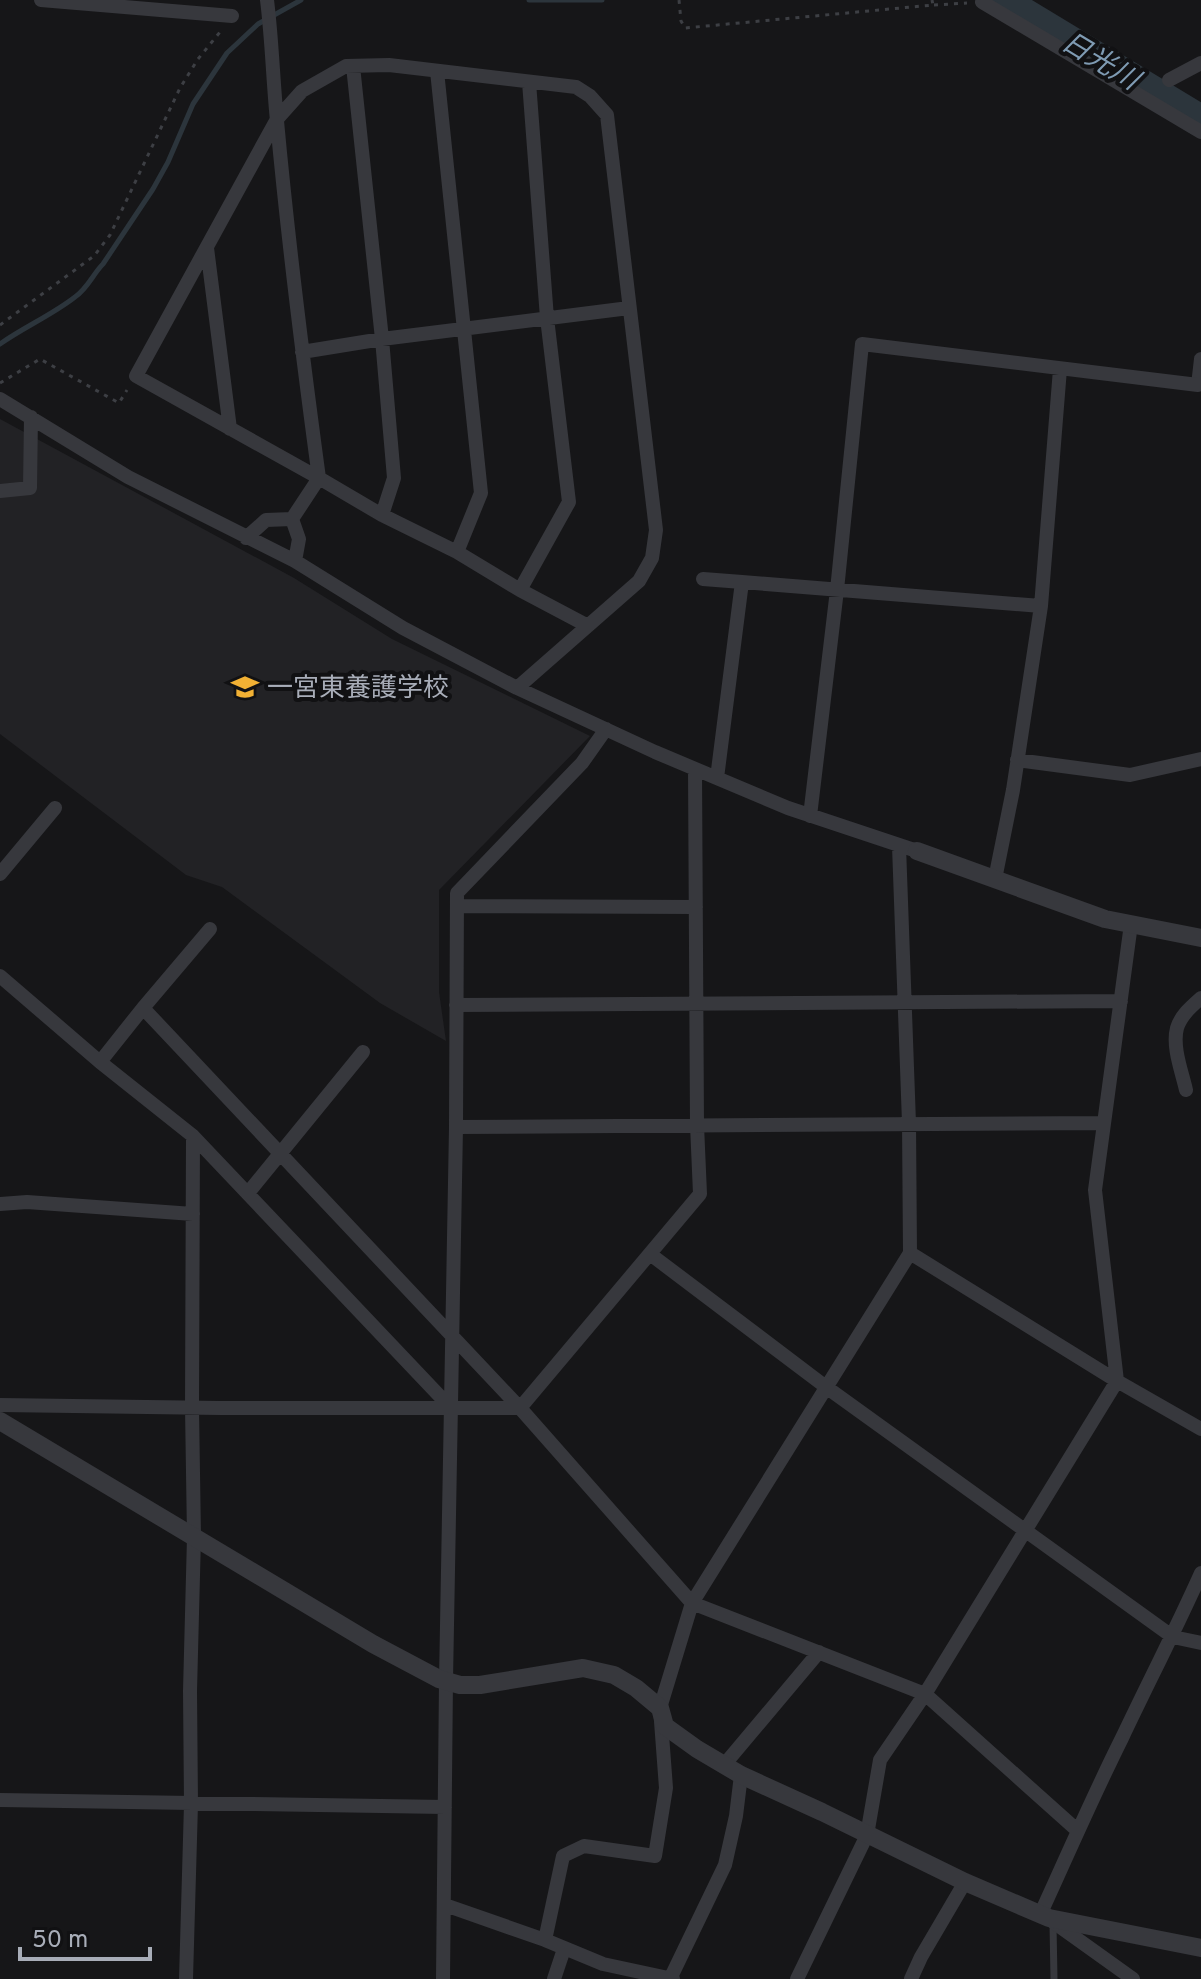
<svg xmlns="http://www.w3.org/2000/svg" width="1201" height="1979" font-family="Overpass,'Noto Sans JP',sans-serif">
	<rect width="100%" height="100%" fill="#161618"/>
	<path fill="#222225" d="M0,419L294,578L392,639L590,736L439,890V992L446,1041L380,1003L222,887L186,875L0,734Z"/>
	<g fill="none" stroke-linecap="round" stroke-linejoin="round">
		<path stroke="#2c353c" stroke-width="5" d="M529,0H602
			M0,344C24,327 52,315 75,297C88,288 93,274 103,264L153,189L168,162L193,104L227,53L258,24L301,0"/>
		<path stroke="#2c353c" stroke-width="32" d="M1001,0L1201,121"/>
		<path stroke="#3d3f44" stroke-width="3" stroke-dasharray="4 6" stroke-linecap="butt" d="M679,0L681,21L685,28L933,5L932,0
			M934,5L967,3
			M0,325L94,256L110,235L180,88L198,59L220,32
			M0,383L40,359L119,403L127,390"/>
		<path stroke="#37383d" stroke-width="7" d="M1053,1924L1054,1979"/>
		<path stroke="#37383d" stroke-width="14" d="M41,0L232,16
			M267,0C272,40 273,81 277,121C288,241 303,360 319,478L292,519L299,539L295,561
			M982,2L1201,132
			M353,66L382,339L394,478L382,515
			M437,71L481,493L457,552
			M1169,80L1201,63
			M207,248L230,429
			M302,352L382,339L629,308
			M0,399L128,477L295,561L403,628L517,688L655,752L788,808L917,851
			M0,491L30,488L31,417
			M246,538L266,520L292,519
			M703,579L742,582
			M520,590L569,502L547,318L529,82
			M517,688L639,581L652,558L656,530L607,115L590,96L576,87L389,65L346,66L302,91L277,119L136,376L319,478L382,515L457,552L520,590L588,626
			M1017,760L1130,775L1201,759
			M717,778L742,582L1041,606
			M810,816L837,590L862,344L1198,385L1201,359
			M899,846L909,1123L910,1253L1117,1381L1201,1429
			M0,874L55,808
			M995,879L1013,790L1041,606L1060,369
			M458,906L696,907
			M0,976L100,1062L193,1136L451,1408
			M456,1005L1121,1001
			M143,1008L520,1408L692,1603L925,1694L1078,1831
			M100,1062L143,1008L210,929
			M1186,1090C1182,1072 1172,1047 1177,1028C1181,1015 1192,1006 1201,998
			M456,1127L1104,1123
			M248,1193L363,1052
			M0,1204L27,1202L193,1214
			M650,1254L826,1387L1173,1637L1201,1643
			M0,1405L220,1408H520L700,1194L697,1125L695,769
			M724,1765L819,1652
			M0,1800L445,1807
			M445,1905L545,1940L603,1964L673,1979
			M1040,1915C1067,1856 1093,1796 1122,1738C1148,1683 1176,1629 1201,1573
			M1052,1921L1133,1979
			M545,1940L563,1856L584,1846L655,1856L666,1788L660,1708L692,1603L910,1253
			M186,1979L191,1804L190,1691L194,1537L192,1408L193,1136
			M443,1979L446,1681L456,1127L457,893L582,763L606,729
			M554,1979L564,1949
			M670,1979L725,1865L736,1816L741,1775
			M797,1979L867,1835L880,1760L925,1694L1117,1381L1095,1190L1131,924
			M911,1979L921,1957L965,1882"/>
		<path stroke="#37383d" stroke-width="18" d="M917,851L1105,919L1201,938
			M0,1421L373,1644L439,1679L460,1685H480L583,1668L614,1675L636,1688L660,1708L665,1726L697,1749L741,1775L822,1812L965,1882L1049,1918L1201,1948"/>
	</g>
	<defs>
		<g id="school-bare" transform="scale(2.16)"><path d="M0-5L7-2L0 1L-7-2ZM-4 1L0 2.5L4 1V4Q0 6-4 4Z" fill="#f2b134" stroke="#111113" stroke-width="2.5" paint-order="stroke"/></g>
	</defs>
	<g fill-rule="evenodd">
		<use href="#school-bare" x="245" y="687"/>
	</g>
	<g text-anchor="middle" stroke-width="8" stroke-linejoin="round" paint-order="stroke">
		<g font-size="26" fill="#a8adb8" stroke="#111113" text-anchor="start">
			<text x="267" y="696">一宮東養護学校</text>
		</g>
		<g font-size="28" font-style="italic" fill="#7f9bb3" stroke="#111113">
			<text transform="translate(1101 60) rotate(31)" y="10">日光川</text>
		</g>
	</g>
	<path d="M20 1947v12h130v-12" fill="none" stroke="#a8adb8" stroke-width="4"/>
	<text x="32" y="1947" font-size="24" fill="#a8adb8" stroke="#111113" stroke-width="6" paint-order="stroke">50 m</text>
</svg>
